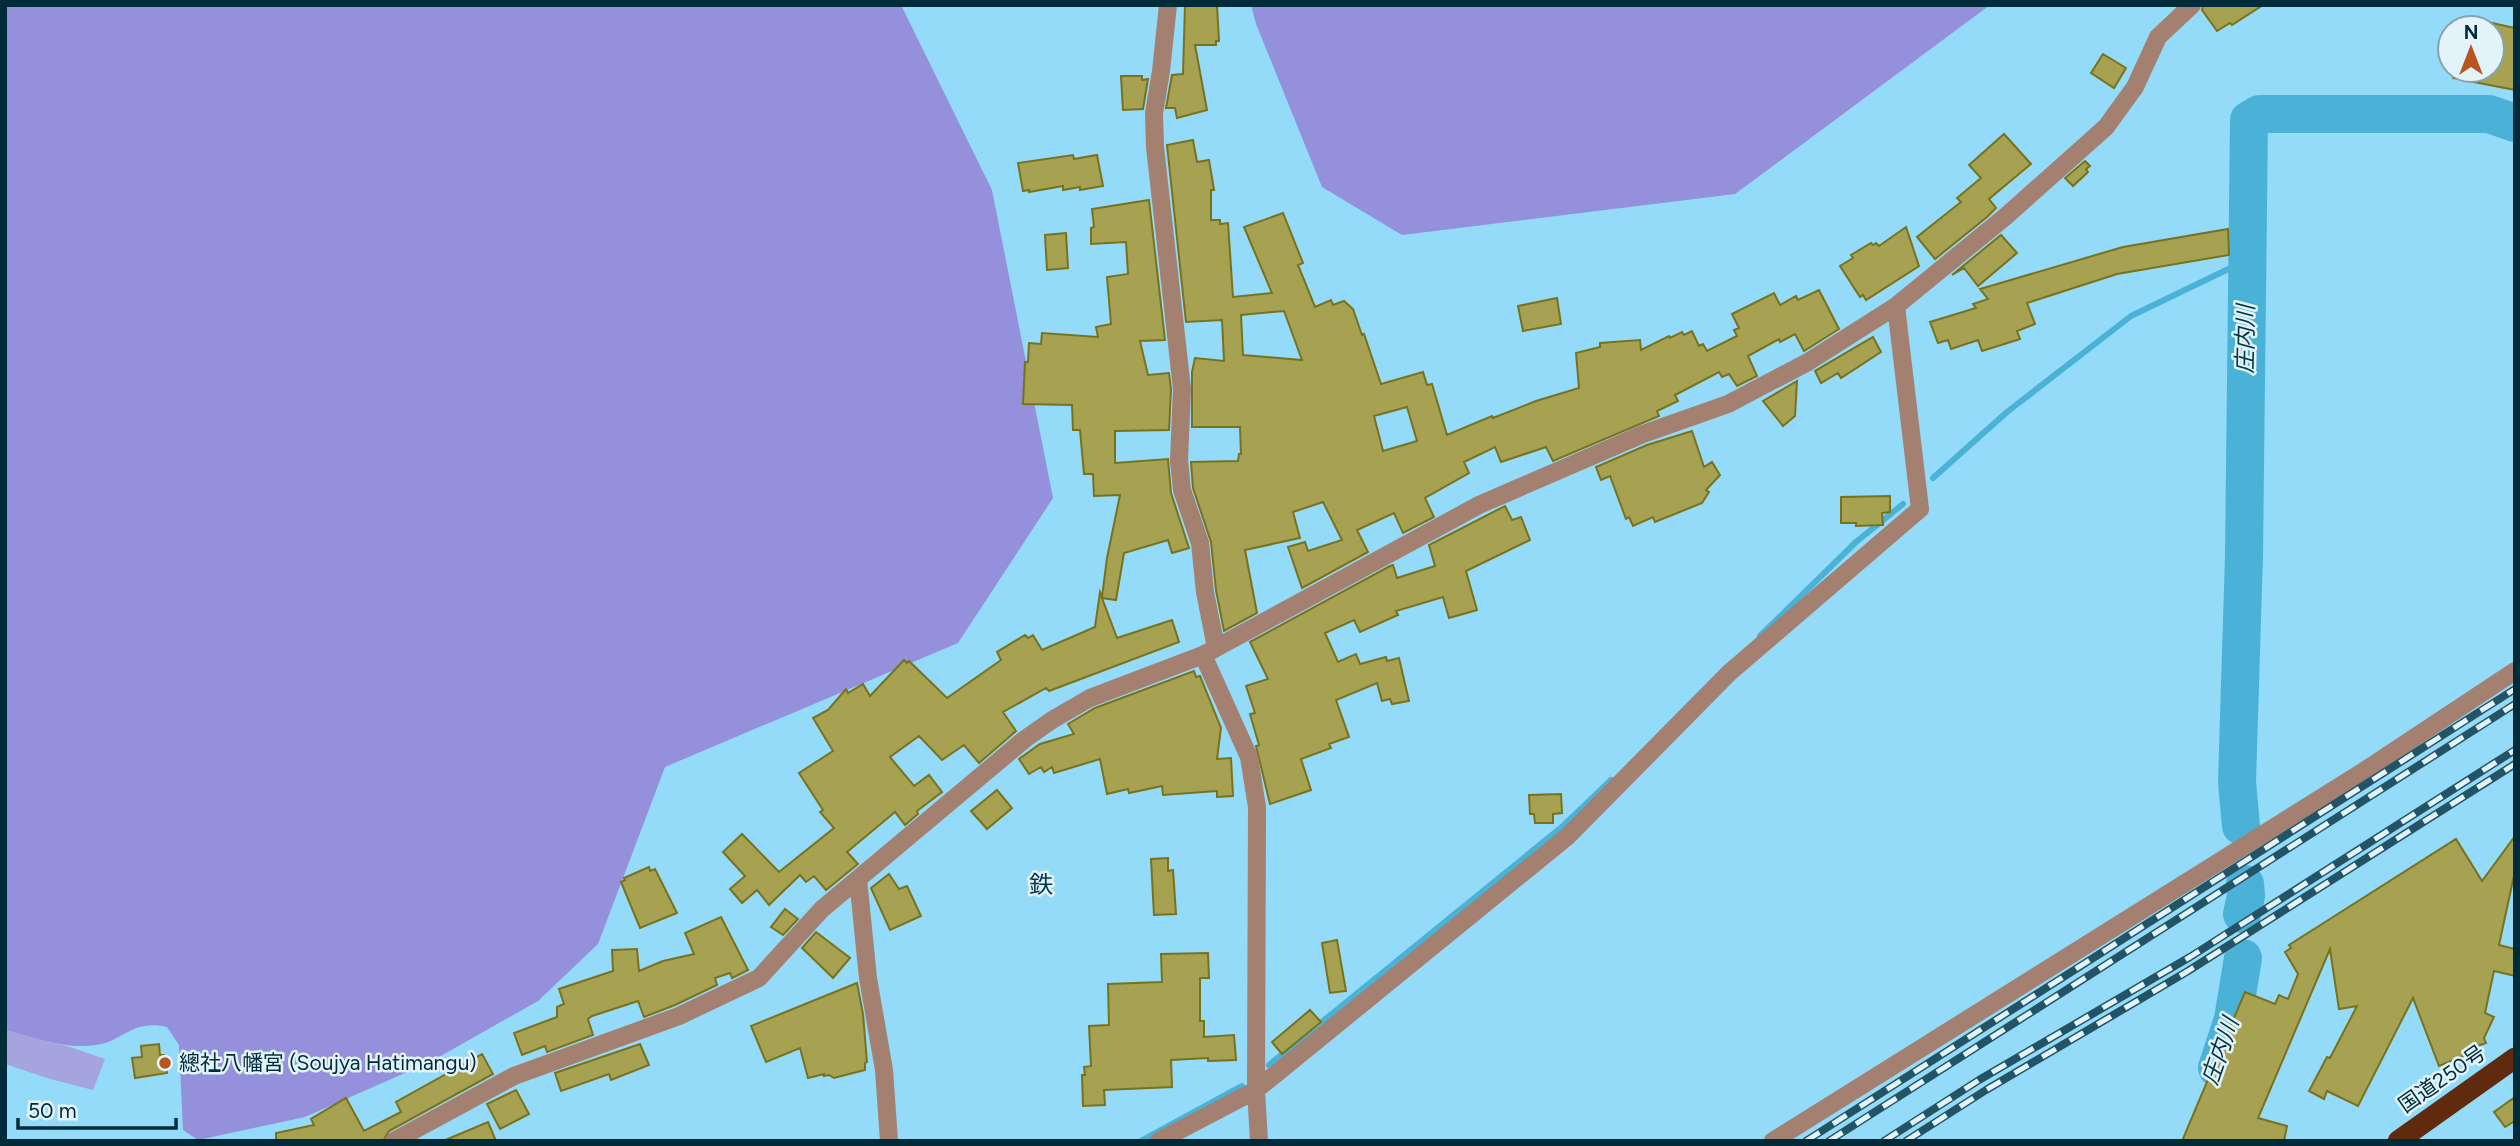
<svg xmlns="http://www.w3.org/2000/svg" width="2520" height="1146" font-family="Figtree,'Noto Sans JP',sans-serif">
	<rect width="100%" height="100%" fill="#93dbf8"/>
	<path fill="#a6a4df" d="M5,1030L70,1047L105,1059L93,1090L50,1079L5,1064Z"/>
	<path fill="#9490db" d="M5,5H901L992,190L1053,498L958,643L665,767L598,944L538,1001L432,1061L305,1117L198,1140L183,1130L179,1045L167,1027C132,1019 124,1041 96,1045C65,1050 35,1037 5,1030Z
		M1251,5H1990L1735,194L1402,235L1322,187L1256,24Z"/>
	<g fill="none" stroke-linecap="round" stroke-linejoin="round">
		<path stroke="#4ab2d7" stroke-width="6" d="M1933,478L2007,412L2131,316L2247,260
			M1760,636L1856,542L1903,504
			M1269,1065L1563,826L1611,780
			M1141,1141L1242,1086"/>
		<path stroke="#4ab2d7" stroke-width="38" d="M2241,826L2237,782L2244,555L2249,120L2259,114H2489L2515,123
			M2242,914L2246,896L2245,884
			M2217,1068L2233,1019L2243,958"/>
	</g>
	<path fill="#a7a252" stroke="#78721e" stroke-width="2" fill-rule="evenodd" d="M1185,5H1217L1219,41H1216V45H1195L1207,110L1177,118L1175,108H1166L1172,75L1183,74Z
		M2203,5H2263L2232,25L2230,23L2217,31L2202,10Z
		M2492,23L2515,28V90L2453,78L2454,70H2492Z
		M2103,54L2126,68L2114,88L2091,73Z
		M1121,76H1142V80L1148,79L1143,109L1123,110Z
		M2004,134L2031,164L1989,199L1996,208L1987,217L1935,259L1917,237L1961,202L1957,198L1981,178L1969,165Z
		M1193,140L1197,162L1209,160L1214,190H1211V220H1220V224L1228,223L1233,297L1272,293L1244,227L1283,213L1303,263L1298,265L1315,307L1331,300L1333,305L1344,301L1353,309L1362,335L1364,334L1381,384L1423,372L1427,385L1432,384L1447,435L1492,416L1493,418L1536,401L1579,388L1576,353L1600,347V343L1640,340L1641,350L1669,336L1670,338L1682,332L1684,335L1692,331L1699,346L1703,344L1707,351L1737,336L1734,330L1739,328L1732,314L1774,293L1780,305L1796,296L1798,300L1819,290L1839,329L1804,351L1795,334L1780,342L1779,339L1748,356L1757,376L1737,386L1729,374L1722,377L1719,372L1675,395L1678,401L1657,411L1659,416L1553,461L1546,447L1501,462L1495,447L1464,462L1469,473L1425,498L1434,517L1403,533L1394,513L1357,530L1368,552L1302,588L1288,547L1305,542L1308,551L1342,540L1323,502L1293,512L1300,538L1245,550L1257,613L1224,631L1216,590L1211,542L1193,488L1191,462L1238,461L1239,454H1241L1240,427H1192V372L1195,358L1224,361L1222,320L1186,322L1167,145ZM1284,311L1302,360L1243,355L1241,315ZM1407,407L1417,441L1383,451L1374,416Z
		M1073,155L1074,159L1097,155L1103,186L1080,190V187L1063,190V186L1029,192V190L1023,191L1018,163Z
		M2085,161L2090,166L2086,169L2088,172L2073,186L2065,178Z
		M1149,200L1165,340L1140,341L1148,375L1169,373L1171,389L1169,430L1115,431V463L1168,459L1171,493L1189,548L1172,553L1168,540L1124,553L1116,600L1102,598L1117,638L1172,620L1179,642L1049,691L1046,688L1003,712L1016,731L979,763L964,745L942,760L919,736L890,757L914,786L929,775L942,792L917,811L918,814L905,825L895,812L847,852L858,864L826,890L814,876L806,882L800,875L769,905L757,890L742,903L730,889L745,876L723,852L742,834L779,872L834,828L820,812L823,810L799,773L833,751L813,718L828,710L846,689L848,693L863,684L870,696L904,660L907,663L909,661L947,698L1001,660L997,652L1025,635L1028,638L1033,635L1042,650L1095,627L1100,592L1102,597L1107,558L1120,495L1094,496L1093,474H1084L1080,430H1073L1072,405L1023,404L1025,362H1028L1029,343L1041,344L1042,333L1098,337L1096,327L1111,324L1107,277L1128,274L1126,242L1091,244V228L1094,227L1092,209Z
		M1906,227L1919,266L1866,300L1863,295L1860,297L1840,266L1853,258L1851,255L1871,243L1873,245L1876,243L1879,246Z
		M2228,229L2229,255L2117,274L2027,303L2035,324L2017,331L2020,339L1982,351L1978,340L1951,349L1948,340L1938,343L1930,322L1976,308L1973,304L1988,299L1980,289L2123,247Z
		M1066,233L1068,268L1047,270L1045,235Z
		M2001,235L2017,253L1978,286L1964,268L1952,275Z
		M1557,298L1561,324L1523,331L1518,306Z
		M1873,337L1881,352L1841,378L1838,373L1821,383L1815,371Z
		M1797,381L1795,416L1783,426L1763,401Z
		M1692,431L1704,467L1712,462L1720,475L1706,490L1709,492L1702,503L1655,522L1653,517L1633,526L1629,517L1626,519L1610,476L1601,480L1596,467L1647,445Z
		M1890,496V512L1882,513L1883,525L1856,526V523H1841V497Z
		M1505,506L1512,520L1521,517L1530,540L1466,571L1477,610L1449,618L1443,597L1396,611L1398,615L1360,632L1354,620L1325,633L1338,662L1356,654L1360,664L1386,657L1387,661L1399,658L1409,701L1392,704L1390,699L1382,701L1377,683L1336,700L1349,737L1329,744L1331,748L1301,759L1311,790L1270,804L1256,746L1259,745L1250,714L1255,713L1246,686L1268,679L1250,642L1390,566L1393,565L1397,578L1435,566L1429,545Z
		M1194,671L1196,677L1200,676L1221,728L1217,759L1231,758L1233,796L1217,797V791L1163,795L1162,786L1129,793L1128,789L1107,794L1100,759L1054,773L1052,767L1044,772L1041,767L1029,774L1019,759L1040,744L1074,734L1068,724L1095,708Z
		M997,790L1012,808L987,829L971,811Z
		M1561,794L1562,813L1553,814V823H1535L1534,814H1530L1529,795Z
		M2515,836V871L2499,945L2515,949V976L2494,971L2485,1013L2494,1017L2484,1038L2486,1043L2472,1048L2473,1052L2439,1066L2413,998L2358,1106L2327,1091L2324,1099L2309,1091L2327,1057L2330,1058L2357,1006L2339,1009L2330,949L2258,1118L2287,1126L2284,1141H2182L2245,992L2275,1004L2279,995L2288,999L2298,974L2285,952L2291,948L2289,945L2456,839L2482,881Z
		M1168,858V871L1173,870L1176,914L1154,915L1151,859Z
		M649,867L650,871L655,869L677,913L640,928L621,882L625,880L624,878Z
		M889,874L899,889L907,886L921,916L890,930L871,888Z
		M785,909L798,919L783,935L771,927Z
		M721,917L748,970L732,978L730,973L715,978L717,985L675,1005L644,1017L638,1001L592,1016L588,1019L593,1035L547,1052L545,1046L522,1055L514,1033L557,1017V1007L564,1004L559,989L613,971L612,950L637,949L639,971L663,961L694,954L685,933Z
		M816,932L850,958L833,978L802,948Z
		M1337,940L1346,991L1330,993L1322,943Z
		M1208,953L1209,978H1200V1021H1204V1037L1234,1035L1236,1060L1208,1061V1058L1171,1060L1172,1087L1104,1090L1105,1105L1083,1106L1082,1075H1085L1084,1067L1091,1066L1089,1026L1109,1025L1108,984L1162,982L1161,954Z
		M857,983L863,1014L867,1062L865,1063V1070L834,1078L829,1075L824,1076V1074L808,1078L800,1048L766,1062L751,1026Z
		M1310,1010L1321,1022L1282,1054L1272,1042Z
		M159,1044L160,1055H164L167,1073L135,1078L132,1058L142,1057L141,1046Z
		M640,1044L649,1065L611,1080L609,1074L561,1091L555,1073Z
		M482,1054L493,1074L389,1131L383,1141H276V1133L314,1125L311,1119L346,1098L364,1131L401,1112L396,1102Z
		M516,1090L529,1114L500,1129L487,1104Z
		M2515,1097V1121L2505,1127L2494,1112Z
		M488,1122L496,1141H443Z"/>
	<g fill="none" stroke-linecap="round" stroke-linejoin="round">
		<path stroke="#a38070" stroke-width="18" d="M1168,5L1161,71L1154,113L1155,147L1182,389L1179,460L1182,490L1200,543L1205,592L1216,648
			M1203,655L1249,757L1257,807L1256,1090L1259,1141
			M858,879L868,978L884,1070L889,1141
			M394,1141L514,1076L679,1016L759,978L822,909L1025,739L1052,720L1090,698L1203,655L1479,505L1643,434L1728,404L1808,362L1896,306L2005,217L2106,127L2135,87L2158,37L2192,5
			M1159,1141L1256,1090L1568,836L1729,673L1920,509L1896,306
			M1773,1141L2361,773L2515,671"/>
		<path stroke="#5f2a0d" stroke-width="21" d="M2398,1141L2515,1058"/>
		<g stroke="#225465" stroke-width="8">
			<path id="rail" d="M1806,1141L2515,689
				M1829,1141L2515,704
				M1884,1141L1979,1080L2190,957L2515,750
				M1906,1141L1986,1090L2188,971L2515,764"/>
		</g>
		<use href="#rail" stroke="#e2f3fa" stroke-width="5" stroke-dasharray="16" stroke-linecap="butt"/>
	</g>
	<circle fill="#b9561f" stroke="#e2f3fa" stroke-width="2.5" cx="165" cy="1063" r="7"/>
	<g text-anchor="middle" stroke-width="5" stroke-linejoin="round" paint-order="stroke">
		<g font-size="21" fill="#002b39" stroke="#e2f3fa" text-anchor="start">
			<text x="179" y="1070">總社八幡宮 (Soujya Hatimangu)</text>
		</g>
		<g font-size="21" fill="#002b39" stroke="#e2f3fa">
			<text transform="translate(2442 1079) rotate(-35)" y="7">国道250号</text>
		</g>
		<g font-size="23" font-style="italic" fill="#043545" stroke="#e2f3fa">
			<text transform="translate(2245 339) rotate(-89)" y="8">庄内川</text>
			<text transform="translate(2220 1051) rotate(-71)" y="8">庄内川</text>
		</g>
		<g font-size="24" fill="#003849" stroke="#e2f3fa">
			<text x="1041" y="893">鉄</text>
		</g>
	</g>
	<rect width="2520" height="1146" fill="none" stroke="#002b39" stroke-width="14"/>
	<g transform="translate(2471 49)"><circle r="33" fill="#e2f3fa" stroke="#88a3ad" stroke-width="2"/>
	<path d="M0-5L12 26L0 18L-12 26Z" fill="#b9561f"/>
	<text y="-10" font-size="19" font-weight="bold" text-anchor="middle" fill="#002b39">N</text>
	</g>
	<path d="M18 1118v10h158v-10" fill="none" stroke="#002b39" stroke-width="3.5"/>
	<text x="28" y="1118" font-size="21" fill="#002b39" stroke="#e2f3fa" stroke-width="5" paint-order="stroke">50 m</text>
</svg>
